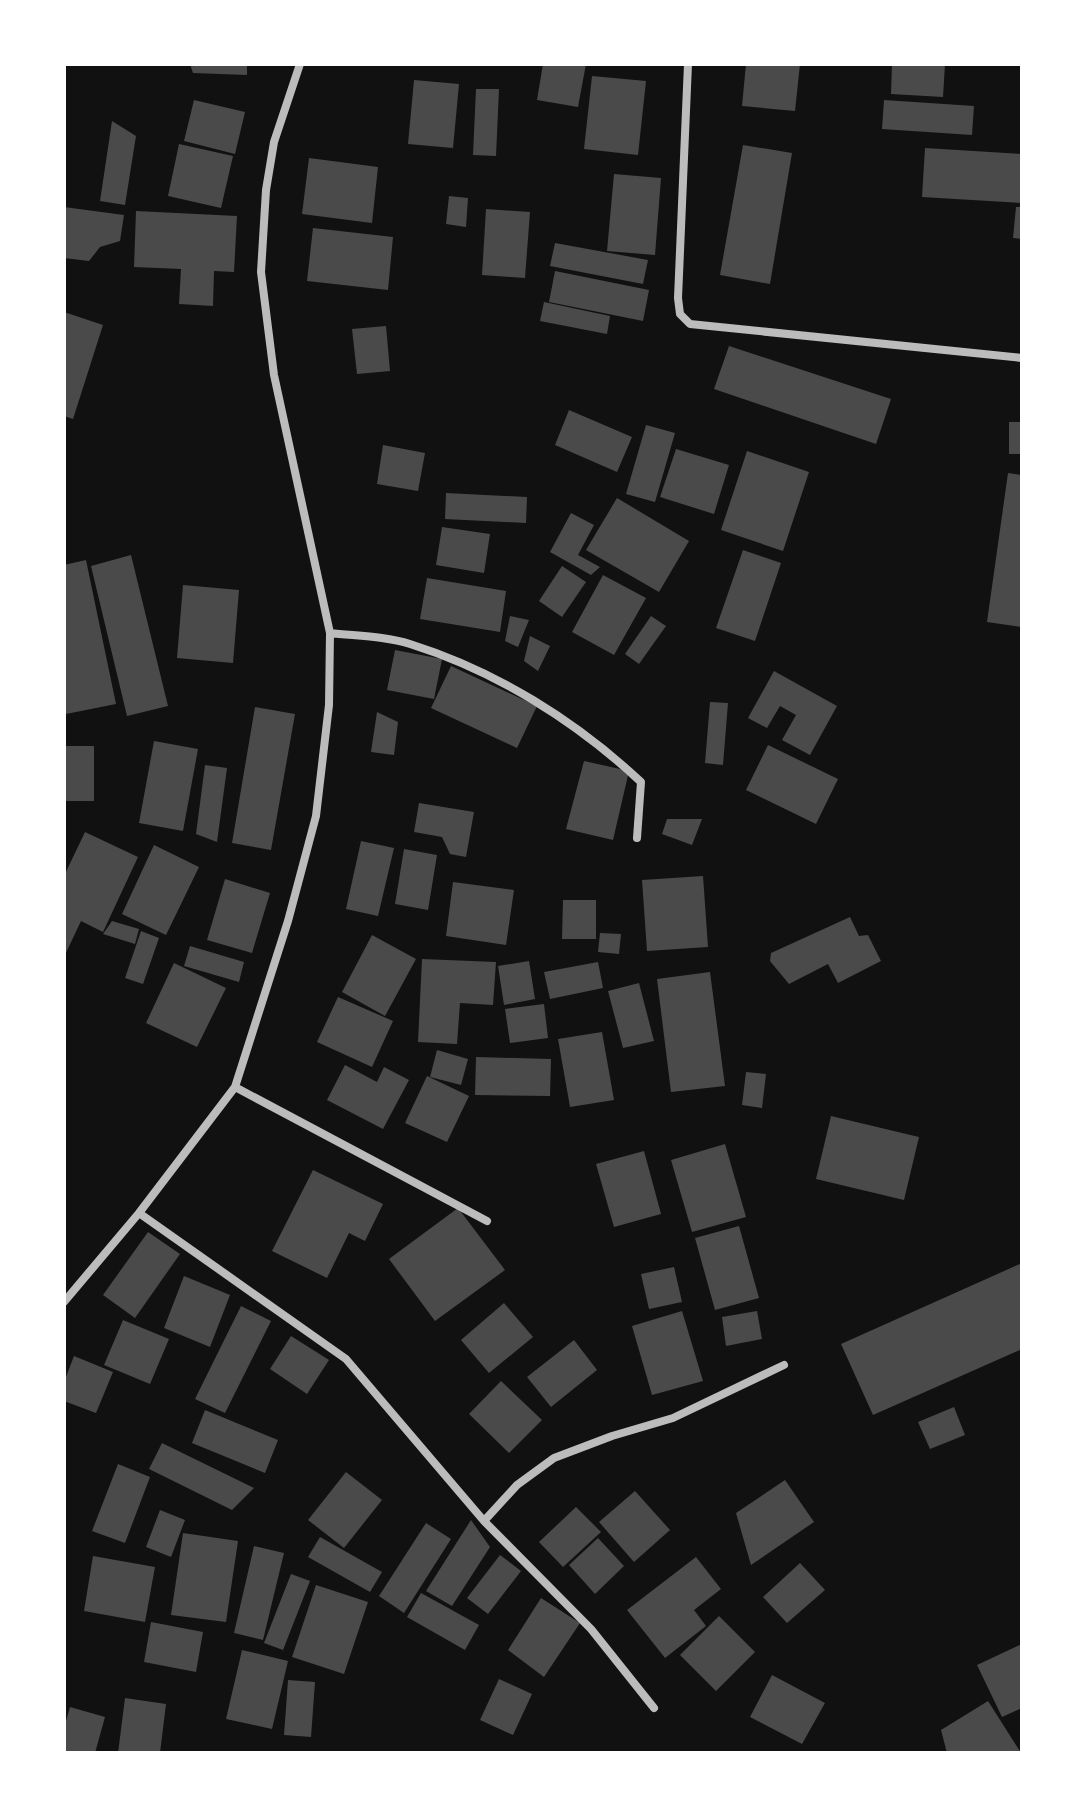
<svg xmlns="http://www.w3.org/2000/svg" width="1086" height="1817" font-family="Rubik,sans-serif">
	<rect width="100%" height="100%" fill="#111"/>
	<path fill="#4a4a4a" d="M190,64H247V75L193,73Z
		M543,64H586L578,107L537,100Z
		M746,64H800L795,111L742,106Z
		M892,64H945L943,97L891,94Z
		M592,76L646,81L638,155L584,149Z
		M414,80L459,84L453,148L408,144Z
		M476,89H499L496,156L473,155Z
		M194,100L245,112L235,154L184,141Z
		M884,100L974,106L972,135L882,129Z
		M112,121L136,136L125,205L100,201Z
		M179,144L233,156L221,208L168,196Z
		M743,145L792,153L770,284L720,275Z
		M925,148L1022,154V203L922,197Z
		M309,158L378,167L372,223L302,214Z
		M614,174L661,178L655,255L607,251Z
		M449,196L468,198L466,227L446,224Z
		M64,207L124,215L120,241L100,247L89,261L64,258Z
		M1016,207H1022V239L1013,238Z
		M486,209L530,212L525,278L482,275Z
		M136,211L237,216L234,272L214,271L213,306L179,304L181,269L134,267Z
		M313,228L393,237L388,290L307,281Z
		M555,243L648,260L643,284L550,266Z
		M555,271L649,290L643,321L549,302Z
		M544,302L610,316L607,334L540,321Z
		M64,312L103,325L73,419L64,416Z
		M386,326L390,371L357,374L352,329Z
		M729,346L891,399L876,444L714,389Z
		M569,410L632,437L617,472L555,445Z
		M1009,422H1022V454H1009Z
		M646,425L675,433L655,502L626,494Z
		M383,445L425,453L418,491L377,484Z
		M676,449L729,465L714,514L660,497Z
		M747,451L809,472L783,551L721,530Z
		M1008,473L1022,475V627L987,622Z
		M446,493L527,497L526,523L445,519Z
		M617,498L689,541L659,592L586,550Z
		M571,513L594,525L578,555L600,567L591,575L550,552Z
		M442,527L490,534L484,573L436,565Z
		M743,550L781,563L755,641L716,628Z
		M131,555L168,706L127,716L91,566Z
		M86,560L116,704L66,714L64,565Z
		M562,566L586,582L562,617L539,601Z
		M603,575L646,598L614,655L572,632Z
		M427,578L506,591L500,632L420,619Z
		M183,585L239,590L233,663L177,658Z
		M510,616L529,620L518,647L505,641Z
		M651,616L666,626L639,664L625,654Z
		M530,636L550,646L538,671L524,661Z
		M395,650L442,659L434,699L387,690Z
		M451,666L537,706L517,748L431,708Z
		M774,671L837,706L810,755L782,740L796,715L780,706L767,728L748,718Z
		M710,702L728,703L723,765L705,763Z
		M255,707L295,714L271,850L232,843Z
		M377,712L398,722L394,755L371,752Z
		M154,741L198,749L183,831L139,823Z
		M768,745L838,779L816,824L746,790Z
		M64,746H94V801H64Z
		M584,761L629,771L613,840L566,829Z
		M205,765L227,768L217,842L196,834Z
		M419,803L474,812L466,857L450,854L442,837L414,832Z
		M667,819H702L692,845L662,834Z
		M85,832L138,857L103,932L81,921L64,957V876Z
		M361,841L394,848L378,916L346,909Z
		M154,845L199,867L166,935L122,914Z
		M404,849L437,855L428,910L395,904Z
		M703,876L708,947L647,951L642,880Z
		M225,879L270,893L252,953L207,940Z
		M453,882L514,890L506,945L446,936Z
		M563,900H596V939H562Z
		M850,917L859,936L868,935L881,961L838,983L828,964L789,984L770,961L771,953Z
		M112,921L139,929L135,944L103,934Z
		M141,931L159,938L143,984L125,978Z
		M600,933L621,934L619,954L598,952Z
		M372,935L416,959L385,1016L342,992Z
		M190,946L244,962L239,982L184,966Z
		M422,959L496,962L493,1005L460,1003L457,1044L418,1042Z
		M529,961L535,999L504,1005L498,966Z
		M598,962L603,988L550,999L544,972Z
		M174,963L226,988L197,1047L146,1023Z
		M710,972L725,1086L671,1092L657,979Z
		M639,983L654,1041L623,1048L608,991Z
		M338,997L393,1021L372,1067L317,1042Z
		M544,1004L548,1038L510,1043L505,1009Z
		M602,1032L614,1100L570,1107L558,1039Z
		M437,1050L468,1059L461,1085L430,1077Z
		M476,1057L551,1059L550,1096L475,1095Z
		M345,1065L377,1082L384,1067L409,1080L383,1129L327,1100Z
		M746,1072L766,1074L762,1108L742,1105Z
		M427,1076L469,1096L447,1142L405,1123Z
		M831,1116L919,1137L904,1200L816,1179Z
		M725,1144L746,1217L692,1232L671,1160Z
		M644,1151L661,1214L614,1227L596,1164Z
		M313,1170L383,1204L365,1241L349,1233L327,1278L272,1251Z
		M458,1208L505,1270L435,1321L389,1259Z
		M739,1226L759,1298L715,1310L695,1238Z
		M148,1232L180,1254L135,1318L103,1295Z
		M1022,1263V1349L873,1415L841,1344Z
		M674,1267L682,1302L649,1309L641,1274Z
		M184,1276L230,1295L210,1347L164,1328Z
		M504,1303L533,1337L489,1373L461,1340Z
		M241,1306L271,1321L225,1413L195,1399Z
		M682,1311L703,1381L652,1395L632,1326Z
		M757,1311L762,1339L726,1346L722,1317Z
		M123,1320L169,1339L150,1384L104,1365Z
		M291,1336L329,1360L307,1394L270,1369Z
		M574,1340L597,1370L551,1407L527,1377Z
		M74,1356L113,1372L96,1413L64,1401V1382Z
		M501,1381L542,1420L509,1453L469,1414Z
		M954,1407L965,1435L930,1449L918,1422Z
		M205,1410L278,1440L265,1473L192,1443Z
		M162,1443L254,1488L232,1510L149,1469Z
		M118,1464L150,1477L125,1543L92,1531Z
		M346,1472L382,1500L344,1548L308,1520Z
		M785,1480L814,1522L751,1565L736,1513Z
		M635,1491L670,1530L634,1562L599,1522Z
		M576,1507L601,1532L563,1567L539,1542Z
		M160,1510L185,1520L171,1557L146,1547Z
		M471,1520L490,1547L452,1606L426,1591Z
		M426,1523L451,1539L404,1613L379,1596Z
		M183,1533L238,1541L226,1622L171,1615Z
		M320,1537L382,1572L370,1592L308,1557Z
		M598,1538L624,1566L595,1594L569,1565Z
		M254,1546L284,1553L263,1640L234,1633Z
		M500,1555L521,1571L488,1614L467,1598Z
		M93,1556L155,1567L145,1622L84,1611Z
		M696,1557L721,1589L694,1610L706,1626L665,1658L627,1610Z
		M800,1563L825,1590L787,1623L763,1597Z
		M291,1574L310,1581L283,1650L264,1643Z
		M316,1585L368,1602L344,1674L292,1657Z
		M421,1593L479,1625L465,1650L407,1617Z
		M541,1598L580,1623L544,1677L508,1650Z
		M719,1616L755,1652L716,1691L680,1655Z
		M151,1622L203,1632L196,1672L144,1662Z
		M1022,1644V1708L1002,1717L977,1665Z
		M242,1650L288,1661L272,1729L226,1719Z
		M772,1675L825,1703L802,1744L750,1717Z
		M499,1679L532,1694L513,1735L480,1720Z
		M288,1680L315,1682L311,1737L284,1735Z
		M125,1698L166,1704L160,1753H118Z
		M988,1701L1021,1753H947L941,1730Z
		M70,1707L105,1717L95,1753H64V1728Z"/>
	<g fill="none" stroke-linecap="round" stroke-linejoin="round">
		<path stroke="#bcbcbc" stroke-width="8" d="M688,64L678,298L680,314L690,324L1022,358
			M330,633C356,636 385,636 410,644C496,671 576,721 641,782L637,838
			M235,1087L487,1221
			M139,1213L346,1359L484,1521L591,1629L654,1708
			M64,1302L139,1213L235,1087L288,921L316,816L329,705L330,633L274,375L261,272L266,190L274,142L300,64
			M484,1521L517,1485L554,1458L612,1436L673,1418L784,1365"/>
	</g>
	<rect width="1086" height="1817" fill="none" stroke="#ffffff" stroke-width="132"/>
</svg>
